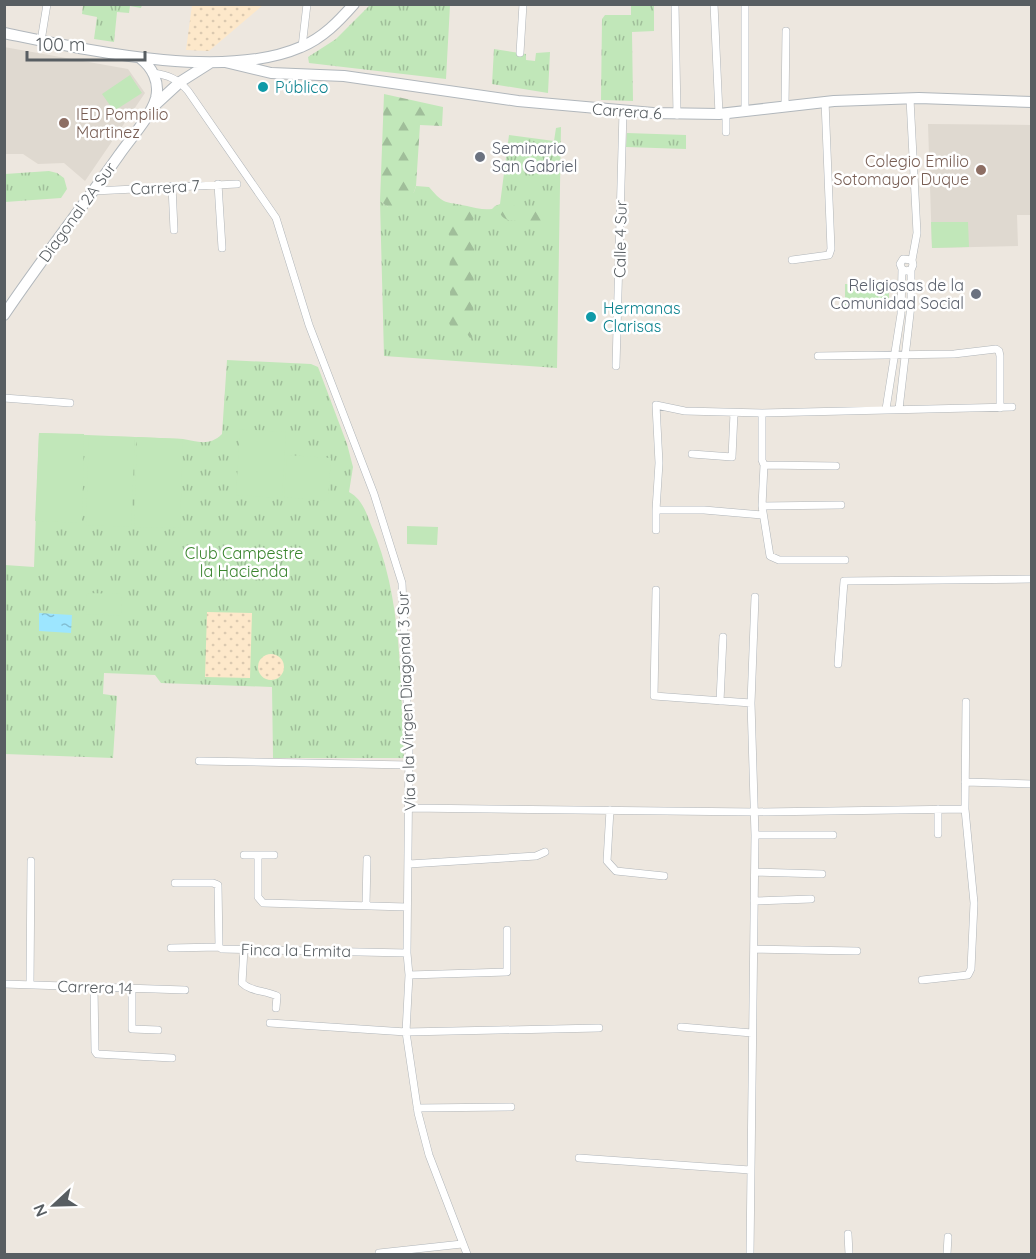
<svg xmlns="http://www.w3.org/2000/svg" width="1036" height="1259" font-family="Quicksand,sans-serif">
	<defs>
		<pattern id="grass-tufts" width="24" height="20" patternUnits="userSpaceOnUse" patternTransform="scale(1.5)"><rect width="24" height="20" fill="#c1e7b9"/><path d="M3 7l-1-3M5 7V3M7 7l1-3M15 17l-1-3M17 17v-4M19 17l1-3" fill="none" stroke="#a0be9a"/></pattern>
		<pattern id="forest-firs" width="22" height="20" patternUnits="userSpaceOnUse" patternTransform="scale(1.5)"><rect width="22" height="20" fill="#c1e7b9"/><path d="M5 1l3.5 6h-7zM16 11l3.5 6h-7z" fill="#a0be9a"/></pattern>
		<pattern id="sand-dots" width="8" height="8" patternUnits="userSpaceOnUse" patternTransform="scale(1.5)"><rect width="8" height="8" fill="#fde8ca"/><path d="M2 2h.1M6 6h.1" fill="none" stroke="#dbc9b0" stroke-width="1.8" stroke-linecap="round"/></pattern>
		<pattern id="water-ripples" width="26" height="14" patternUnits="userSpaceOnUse" patternTransform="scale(1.5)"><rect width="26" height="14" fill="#9de6ff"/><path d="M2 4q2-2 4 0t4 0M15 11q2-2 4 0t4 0" fill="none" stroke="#83bed2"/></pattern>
	</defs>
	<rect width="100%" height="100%" fill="#ede7df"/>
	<path fill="#dfd9d0" d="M4,47L128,69L145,93L85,181L64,163L38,164L23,154H5Z
		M928,124L1031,125V215H1017L1018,246L932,248Z"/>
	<path fill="url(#grass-tufts)" d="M371,4L450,5L446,79L309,63L308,57L336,39Z
		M83,5V4L142,5L141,8L130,6L129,13L117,12L114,42L94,39L97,17L82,14Z
		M631,5H654V31L632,32L633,101L601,100L602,19L605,15H631Z
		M494,49L526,54V60L535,61L536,53L550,52L548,93L492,84Z
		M561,127L557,368L384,356L380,201L388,207L414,192L416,186L429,187C445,206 445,201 467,206C476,208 482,210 492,209L495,206L500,204L509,135L554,141L556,128Z
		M627,133L686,135V149L626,147Z
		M49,171L57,173L64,178L67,189L61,198L5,202V174Z
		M227,360L311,364L318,367L347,444L353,467L349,492C362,499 366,512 371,525C403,598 400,680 404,758H273L272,687L161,683L155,675L104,673L103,694L117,696L113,758L5,754V565L34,567L39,433L183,439C198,442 210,446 222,434Z"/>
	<path fill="url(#forest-firs)" d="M384,94L443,107L442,126L420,125L416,186L414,192L400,206L388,207L380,201Z
		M507,202L524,211L533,208L536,204L559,213V217L544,226C539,225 535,223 529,222C517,219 503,225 499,210Z
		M453,205L473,208L474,218L470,225L474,245L473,336L470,338L465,331L451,328L448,320L451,312L449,273L451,242L448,232Z"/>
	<path fill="url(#sand-dots)" d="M192,5V4L263,5L209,51L186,50Z
		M207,612L252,613L250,678L205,677Z
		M258 667a13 13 0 1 1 26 0a13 13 0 1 1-26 0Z"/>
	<path fill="#c1e7b9" d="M130,75L142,93L114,111L102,94Z
		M931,222H968L969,247L932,248Z
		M845,284L889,285V307H845Z
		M240,429L286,432L282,498L236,495Z
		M39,433L84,434L82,523L35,521Z
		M89,436L135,437L131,527L86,525Z
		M137,437L183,439L180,528L134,527Z
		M287,455L331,458L328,501L284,497Z
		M407,526L438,527L437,545L407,544Z
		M87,593L122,594L121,616L86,614Z"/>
	<path fill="url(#water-ripples)" d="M39,613L72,615L71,633L39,631Z"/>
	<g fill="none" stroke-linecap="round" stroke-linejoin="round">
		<g stroke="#b0b5b9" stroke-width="8">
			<path id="street" d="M675,4L677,115
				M714,4L719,114
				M41,41L47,4
				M302,47L307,4
				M520,53L523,4
				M153,73C168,75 178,79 188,91L276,218L309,325L374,494L402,583L409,749L407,953L409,975L406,1032L418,1113L429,1155L467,1254
				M910,99L917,233L912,260
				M785,106L786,31
				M745,111V4
				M726,114V132
				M218,184L222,248
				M172,186L174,230
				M94,191L237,184
				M792,260L829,255L831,249L825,101
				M818,356L954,354L996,349L999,351L1000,356V408
				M616,366L623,111
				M4,398L70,403
				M886,409L901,314L902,269L900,264L903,259L912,260L913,265L911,270L905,271L902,269
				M899,409L911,305V270
				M762,413V460L764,465L762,506L770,556L779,560H845
				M692,454L732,457L734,413
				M764,465L836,466
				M762,506L841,505
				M656,510L659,463L656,405L685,411L762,413L1012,407
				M656,530V510H704L762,515
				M656,590L654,696L751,703
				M838,664L844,581L1032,579
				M720,701L723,637
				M199,761L409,765
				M965,782L1032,784
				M409,808L755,812L965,809
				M610,810L607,861L616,871L664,876
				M938,834V809
				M755,835H833
				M244,855H274
				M258,855V897L263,903L407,907
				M409,864L536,856L545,852
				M755,872L822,874
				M175,883H213L218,885L219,947
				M754,901L811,899
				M366,905L367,859
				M171,948L219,947L222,949L407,953
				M244,949L242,983C251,992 265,990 277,996L276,1008
				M754,949L857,951
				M409,975L507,972V930
				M922,980L968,975L971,969L974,903L965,809L966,702
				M4,984L185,990
				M30,985L31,861
				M94,987L95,1051L97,1054L172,1058
				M132,988V1029L158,1030
				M270,1023L406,1032L599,1028
				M681,1027L752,1033
				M417,1108L511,1107
				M579,1158L750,1170
				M848,1234L849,1254
				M379,1253L462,1244
				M750,1254L755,835L751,703L755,597
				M947,1254L948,1237"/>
		</g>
		<g stroke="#b1b7bc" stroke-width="12">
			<path id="secondary" d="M4,33C87,50 223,81 301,47C323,38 339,21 354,4
				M225,62L271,73L344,76L518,101L653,113L719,114L834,101L919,98L1032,102
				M155,105L180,82L210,63
				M4,315C41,260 81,209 119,155C130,139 151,116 156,98C160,82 152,67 140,58"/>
		</g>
		<use href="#street" stroke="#fff" stroke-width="7"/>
		<use href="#secondary" stroke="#fff" stroke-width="10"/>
	</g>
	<g fill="#0f9aa8" stroke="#fff" stroke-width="2">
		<circle cx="263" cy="87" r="6"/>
		<circle cx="591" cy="317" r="6"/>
	</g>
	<g fill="#8d6e63" stroke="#fff" stroke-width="2">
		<circle cx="64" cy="123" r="6"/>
		<circle cx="981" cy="170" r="6"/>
	</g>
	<g fill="#6b7280" stroke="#fff" stroke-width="2">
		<circle cx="480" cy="157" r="6"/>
		<circle cx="976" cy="294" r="6"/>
	</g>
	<g text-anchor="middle" stroke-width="5" stroke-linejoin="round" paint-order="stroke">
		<g font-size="16" fill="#0d838f" stroke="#fff" text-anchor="start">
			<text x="275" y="93">Público</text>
			<text x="603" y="314">Hermanas<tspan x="603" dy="18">Clarisas</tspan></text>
		</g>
		<g font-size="16" fill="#585e62" stroke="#fff">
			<text transform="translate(627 111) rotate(4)" y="6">Carrera 6</text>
			<text transform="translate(165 187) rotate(-3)" y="6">Carrera 7</text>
			<text transform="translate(77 212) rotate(-54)" y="6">Diagonal 2A Sur</text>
			<text transform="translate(620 239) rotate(-89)" y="6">Calle 4 Sur</text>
			<text transform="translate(406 701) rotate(-92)" y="6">Vía a la Virgen Diagonal 3 Sur</text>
			<text transform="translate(296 950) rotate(1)" y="6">Finca la Ermita</text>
			<text transform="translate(95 987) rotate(2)" y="6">Carrera 14</text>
		</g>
		<g font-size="16" fill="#785e54" stroke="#fff" text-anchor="start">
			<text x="76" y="120">IED Pompilio<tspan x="76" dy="18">Martinez</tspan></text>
			<text x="969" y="167" text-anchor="end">Colegio Emilio<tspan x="969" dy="18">Sotomayor Duque</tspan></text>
		</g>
		<g font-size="16" fill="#5b616d" stroke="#fff" text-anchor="start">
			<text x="492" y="154">Seminario<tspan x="492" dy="18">San Gabriel</tspan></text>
			<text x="964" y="291" text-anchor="end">Religiosas de la<tspan x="964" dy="18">Comunidad Social</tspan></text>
		</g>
		<g font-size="16" fill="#3a842e" stroke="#fff">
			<text x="244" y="559">Club Campestre<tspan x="244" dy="18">la Hacienda</tspan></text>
		</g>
	</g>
	<rect width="1036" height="1259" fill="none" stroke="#585e62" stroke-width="12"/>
	<g transform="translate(54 1205) rotate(248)" stroke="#ffffff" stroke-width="4.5" paint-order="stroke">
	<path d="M0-4.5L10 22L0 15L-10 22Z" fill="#585e62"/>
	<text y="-9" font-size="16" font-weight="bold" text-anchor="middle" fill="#585e62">N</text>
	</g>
	<path d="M27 51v9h118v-9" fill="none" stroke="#585e62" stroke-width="3"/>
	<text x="36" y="51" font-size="18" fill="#585e62" stroke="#ffffff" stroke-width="4.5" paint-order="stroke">100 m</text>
</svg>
